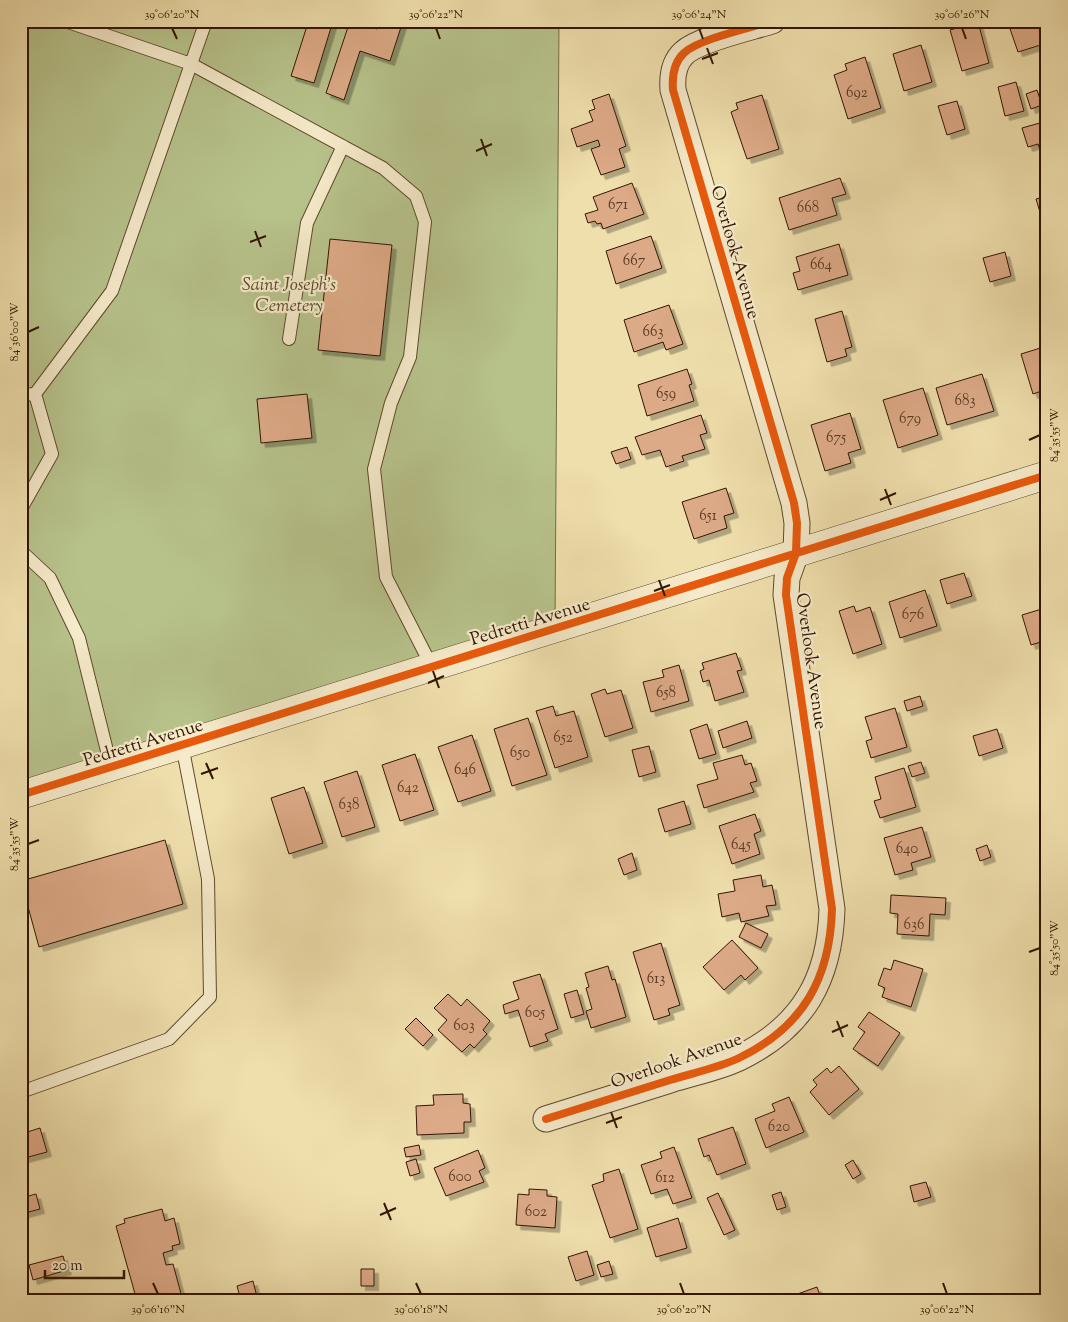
<svg xmlns="http://www.w3.org/2000/svg" width="1068" height="1322" font-family="'Sorts Mill Goudy',serif">
	<defs>
		<filter id="shadow"><feDropShadow dx="4.5" dy="4.5" stdDeviation="0" flood-color="#0004"/></filter>
	</defs>
	<rect width="100%" height="100%" fill="#efdfac"/>
	<filter id="stains"><feTurbulence type="fractalNoise" baseFrequency=".004" numOctaves="4"/><feColorMatrix values="0 0 0 0 .2 0 0 0 0 .09 0 0 0 0 .02 0 0 0 .5 -.17"/></filter>
	<radialGradient id="worn" r=".72"><stop offset=".6" stop-color="#630" stop-opacity="0"/><stop offset="1" stop-color="#630" stop-opacity=".3"/></radialGradient>
	<path fill="#b7c28b" stroke="#746c46" d="M21,21H559L555,628L21,795Z"/>
	<path fill="#ddaa87" stroke="#311502" filter="url(#shadow)" d="M293,21H333L314,83L291,76L307,26Z
		M350,21L377,29L380,21H403L390,61L360,51L344,100L326,93Z
		M1013,21H1045L1047,27V43L1018,52L1008,23Z
		M978,22L989,63L962,71L950,30Z
		M921,45L932,82L904,91L893,54Z
		M865,57L881,108L848,119L834,75L847,70L845,64Z
		M1016,82L1024,111L1005,116L998,87Z
		M1037,90L1042,105L1031,109L1026,94Z
		M609,94L626,146L619,149L625,167L601,175L591,149L600,146L598,140L577,147L571,129L593,121L589,111L595,109L592,100Z
		M762,95L779,149L747,159L731,112L738,109L736,103Z
		M957,101L965,129L947,135L938,106Z
		M1047,121V161L1044,162L1038,144L1028,147L1022,128Z
		M840,178L846,194L832,198L837,215L789,230L779,198Z
		M632,183L644,214L603,229L601,223L597,224L595,221L588,223L585,214L598,210L593,197Z
		M1047,196V221L1043,222L1036,199Z
		M651,236L662,268L616,284L606,251Z
		M330,239L392,245L380,356L318,350Z
		M839,244L848,275L798,290L793,273L800,271L796,257Z
		M1005,252L1011,276L990,282L983,258Z
		M669,305L683,344L666,350L663,342L634,352L624,320Z
		M842,311L852,347L845,349L847,356L827,362L815,319Z
		M1047,346V389L1033,394L1021,354Z
		M687,369L692,384L689,385L694,401L647,416L638,385Z
		M982,374L994,411L947,425L936,388Z
		M923,388L938,435L898,448L883,400Z
		M307,394L312,438L261,443L257,399Z
		M850,413L861,449L848,453L851,463L825,471L811,425Z
		M701,415L707,433L700,435L705,449L682,456L684,461L666,467L660,450L642,455L635,437Z
		M627,447L631,459L616,464L611,452Z
		M726,488L734,513L724,516L727,528L694,539L682,502Z
		M964,573L972,596L947,604L940,580Z
		M925,590L937,626L900,638L889,602Z
		M854,606L856,612L870,607L882,644L853,654L839,611Z
		M1045,608L1047,613V640L1031,645L1022,615Z
		M736,653L742,670L737,671L744,692L715,701L709,680L703,682L700,671L704,669L702,663Z
		M679,665L689,701L651,712L643,682L664,677L662,670Z
		M605,689L607,694L621,690L633,728L605,737L591,694Z
		M920,696L923,706L907,711L904,701Z
		M553,706L556,716L574,711L588,757L555,768L536,711Z
		M895,708L907,747L871,758L866,741L872,739L865,717Z
		M528,718L547,775L512,786L494,729Z
		M747,721L752,738L723,748L718,731Z
		M707,724L716,754L699,759L690,730Z
		M997,729L1003,748L979,756L973,736Z
		M472,735L491,791L458,802L438,747Z
		M649,746L656,772L639,777L632,750Z
		M415,754L434,810L400,821L382,765Z
		M742,755L745,765L751,763L757,781L750,783L754,792L704,808L697,785L718,779L713,763Z
		M921,762L925,773L912,777L908,766Z
		M904,768L916,807L880,818L874,801L881,799L875,777Z
		M357,771L375,827L342,837L324,782Z
		M304,787L323,843L289,854L271,798Z
		M684,801L691,824L665,832L658,809Z
		M755,814L761,831L754,834L760,854L732,864L719,826Z
		M922,827L931,857L911,863L913,870L895,875L884,838Z
		M165,840L183,904L39,947L21,881Z
		M987,845L991,857L980,861L976,849Z
		M632,853L637,870L624,875L618,859Z
		M761,875L763,887L772,885L776,905L766,906L769,916L741,922L739,913L722,917L718,894L735,891L733,880Z
		M891,895L946,898L945,915L930,914L929,936L897,934L898,914L890,913Z
		M746,923L768,934L761,948L739,937Z
		M732,940L758,968L745,980L741,975L724,990L703,967Z
		M661,943L680,1005L668,1009L670,1015L654,1020L633,952Z
		M894,960L923,969L911,1007L882,997L885,988L878,985L884,968L891,970Z
		M608,966L612,980L615,979L626,1017L591,1028L586,1011L592,1009L586,988L589,987L585,973Z
		M540,974L558,1029L545,1034L548,1041L530,1047L518,1010L505,1014L503,1005L519,999L513,982Z
		M577,990L584,1014L571,1018L564,994Z
		M448,994L461,1006L467,999L490,1021L483,1030L487,1034L474,1048L470,1044L462,1052L438,1030L447,1020L434,1008Z
		M869,1012L900,1033L878,1066L853,1049L865,1032L858,1027Z
		M416,1018L433,1035L423,1046L405,1029Z
		M839,1066L859,1089L829,1115L810,1092L817,1085L813,1080L827,1068L831,1073Z
		M463,1094V1103L470,1104L471,1122H464V1133L417,1135L416,1106L434,1105L433,1095Z
		M789,1097L804,1132L766,1148L755,1119L775,1111L772,1104Z
		M733,1127L746,1164L717,1175L709,1155L704,1157L698,1139Z
		M40,1128L47,1152L21,1159V1134Z
		M419,1145L421,1155L406,1157L404,1148Z
		M674,1147L692,1198L673,1204L667,1189L651,1194L641,1165L662,1158L660,1152Z
		M478,1150L485,1168L479,1171L484,1182L446,1196L434,1168Z
		M416,1159L420,1173L410,1176L406,1162Z
		M853,1160L861,1174L853,1179L845,1165Z
		M619,1169L638,1229L610,1238L592,1185L604,1181L603,1174Z
		M926,1182L931,1197L914,1202L910,1186Z
		M529,1189L547,1190V1196L557,1197L555,1228L516,1225L518,1194L529,1195Z
		M781,1192L786,1207L777,1210L772,1195Z
		M718,1193L735,1230L724,1235L707,1198Z
		M36,1194L40,1209L21,1214V1198Z
		M162,1209L165,1221L174,1218L180,1244L172,1246L173,1250L163,1253L166,1265L173,1264L183,1301H137L116,1226L125,1223L124,1219Z
		M678,1218L687,1248L656,1257L647,1228Z
		M587,1251L594,1275L576,1281L568,1257Z
		M63,1256L67,1270L33,1280L29,1265Z
		M609,1261L613,1274L601,1277L597,1265Z
		M361,1269H374V1286H361Z
		M253,1281L258,1301H241L237,1286Z
		M817,1287L822,1301H778Z"/>
	<g fill="none" stroke-linecap="round" stroke-linejoin="round">
		<g stroke="#60482c" stroke-width="14">
			<path id="service" d="M65,21L191,64L383,168L416,196L425,222L410,357L391,403L374,469L386,577L432,667
				M289,339L307,223L343,146
				M21,395L35,394L112,291L206,21
				M21,509L52,454L35,394
				M21,551L50,578L79,638L111,767
				M21,1092L169,1039L210,997L208,879L182,745"/>
		</g>
		<g stroke="#60482c" stroke-width="27">
			<path id="minor" d="M546,1119C587,1106 629,1093 670,1080C692,1073 718,1068 739,1058C803,1027 830,979 832,909L786,595L787,578L796,553L797,523L794,503L673,90C672,77 673,63 684,53C699,39 750,28 772,21"/>
		</g>
		<g stroke="#60482c" stroke-width="29">
			<path id="tertiary" d="M21,795L1047,475"/>
		</g>
		<use href="#service" stroke="#f5eac9" stroke-width="12"/>
		<use href="#minor" stroke="#f5eac9" stroke-width="25"/>
		<use href="#tertiary" stroke="#f5eac9" stroke-width="28"/>
		<g stroke="#f5eac9" stroke-width="11">
			<path id="cycleway" d="M21,795L1047,475
				M546,1119C587,1106 629,1093 670,1080C692,1073 718,1068 739,1058C803,1027 830,979 832,909L786,595L787,578L796,553L797,523L794,503L673,90C672,77 673,63 684,53C699,39 750,28 772,21"/>
		</g>
		<use href="#cycleway" stroke="#e8590c" stroke-width="8"/>
	</g>
	<path fill="none" stroke="#311502" stroke-width="2" d="M172,28L177,39M436,28L440,39M699,28L703,39M962,28L966,39M707,48L713,64M702,59L718,53M481,139L487,156M476,151L492,144M255,231L261,247M250,242L266,236M28,332L39,327M1029,440L1040,435M885,489L891,505M880,500L896,493M659,580L665,596M654,591L670,585M433,671L439,688M428,683L444,676M206,763L213,779M201,774L218,768M28,844L39,840M1029,952L1040,948M837,1021L843,1037M832,1032L848,1025M611,1112L617,1128M606,1123L622,1117M384,1203L391,1220M380,1215L396,1208M153,1283L158,1294M416,1283L421,1294M680,1283L684,1294M943,1283L947,1294"/>
	<g text-anchor="middle" stroke-width="4.5" stroke-linejoin="round" paint-order="stroke">
		<g font-size="15" fill="#5c3a23">
			<text x="857" y="97">692</text>
			<text x="618" y="209">671</text>
			<text x="808" y="212">668</text>
			<text x="634" y="265">667</text>
			<text x="821" y="269">664</text>
			<text x="653" y="336">663</text>
			<text x="666" y="398">659</text>
			<text x="965" y="405">683</text>
			<text x="910" y="423">679</text>
			<text x="836" y="442">675</text>
			<text x="708" y="520">651</text>
			<text x="913" y="619">676</text>
			<text x="666" y="697">658</text>
			<text x="563" y="742">652</text>
			<text x="520" y="757">650</text>
			<text x="465" y="774">646</text>
			<text x="408" y="792">642</text>
			<text x="349" y="809">638</text>
			<text x="741" y="849">645</text>
			<text x="907" y="853">640</text>
			<text x="914" y="929">636</text>
			<text x="656" y="983">613</text>
			<text x="535" y="1017">605</text>
			<text x="464" y="1030">603</text>
			<text x="779" y="1131">620</text>
			<text x="460" y="1181">600</text>
			<text x="665" y="1182">612</text>
			<text x="536" y="1216">602</text>
		</g>
		<g font-size="18" fill="#311502" stroke="#f5eac9">
			<text transform="translate(736 252) rotate(74)" y="6">Overlook Avenue</text>
			<text transform="translate(530 621) rotate(-17)" y="6">Pedretti Avenue</text>
			<text transform="translate(812 661) rotate(82)" y="6">Overlook Avenue</text>
			<text transform="translate(143 742) rotate(-17)" y="6">Pedretti Avenue</text>
			<text transform="translate(676 1060) rotate(-19)" y="6">Overlook Avenue</text>
		</g>
		<g font-size="18" font-style="italic" fill="#59492b" stroke="#f5eac9">
			<text x="289" y="290">Saint Joseph’s<tspan x="289" dy="21">Cemetery</tspan></text>
		</g>
	</g>
	<rect width="1068" height="1322" fill="none" stroke="#efdfac" stroke-width="55"/>
	<path d="M45 1270v8h79v-8" fill="none" stroke="#311502" stroke-width="2.5"/>
	<text x="52" y="1270" font-size="15" fill="#311502" stroke="#f5eac9" stroke-width="4" paint-order="stroke">20 m</text>
	<rect x="28" y="28" width="1012" height="1266" fill="none" stroke="#311502" stroke-width="2"/>
	<g font-size="12" text-anchor="middle" fill="#311502">
		<text x="172" y="18">39°06'20"N</text>
		<text x="436" y="18">39°06'22"N</text>
		<text x="699" y="18">39°06'24"N</text>
		<text x="962" y="18">39°06'26"N</text>
		<text transform="translate(14 332) rotate(-90)" y="4">84°36'00"W</text>
		<text transform="translate(1054 435) rotate(-90)" y="4">84°35'55"W</text>
		<text transform="translate(14 844) rotate(-90)" y="4">84°35'55"W</text>
		<text transform="translate(1054 948) rotate(-90)" y="4">84°35'50"W</text>
		<text x="158" y="1313">39°06'16"N</text>
		<text x="421" y="1313">39°06'18"N</text>
		<text x="684" y="1313">39°06'20"N</text>
		<text x="947" y="1313">39°06'22"N</text>
	</g>
	<rect width="100%" height="100%" filter="url(#stains)"/>
	<rect width="100%" height="100%" fill="url(#worn)"/>
</svg>
